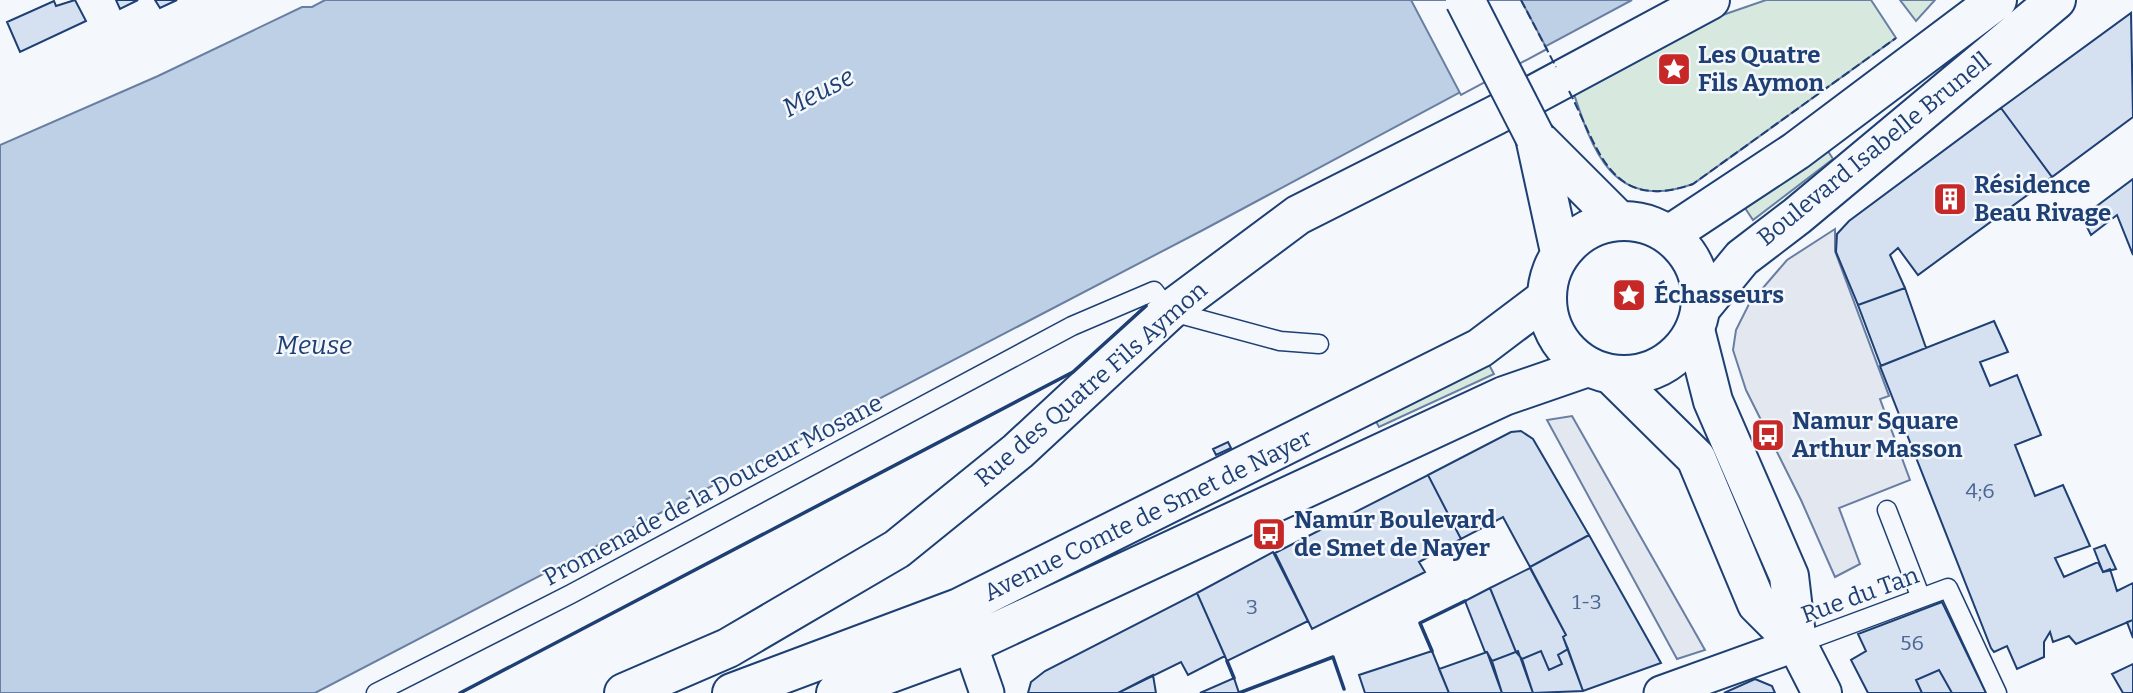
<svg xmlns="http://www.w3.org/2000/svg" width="2133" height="693" font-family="Bitter,serif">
	<rect width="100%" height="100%" fill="#f4f7fb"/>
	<path fill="#d7e8df" stroke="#687fa3" stroke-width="2" d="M1766,0H1871L1896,38L1693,184C1610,214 1591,146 1570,82L1714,18Z
		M1900,0H1935L1916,21Z
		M1826,148L1833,159L1753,220L1745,208Z
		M1487,361L1494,374L1379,427L1374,418Z"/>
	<path fill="#e3e8f0" stroke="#687fa3" stroke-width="2" d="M1835,229V251L1889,396L1880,399L1910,480L1839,508L1860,564L1835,577L1801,500L1746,390L1733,350L1736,330L1749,304L1787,260Z
		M1572,416L1705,650L1677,659L1547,420Z"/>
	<path fill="#bed0e5" stroke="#687fa3" stroke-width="2" d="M325,0H1632L1203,230L315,693H0V145L158,76L302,7H312Z"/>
	<path fill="#f4f7fb" stroke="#687fa3" stroke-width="2" d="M1411,0H1521L1547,49L1461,95Z"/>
	<path fill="#d5e0f0" stroke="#1d3f73" stroke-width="2" d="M75,0L86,21L20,52L7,22L54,1L56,6Z
		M116,0H138L120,9Z
		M155,0H177L160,8Z
		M2131,13L2133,117L2052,177L2001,108Z
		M2001,108L2052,177L1918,275L1898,248L1890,255L1905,288L1858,305L1836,252L1837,234L1849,221Z
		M2133,179V255L2117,215L2091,235L2082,217Z
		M1905,288L1926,348L1881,366L1858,305Z
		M1994,321L2008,352L1980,362L1990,386L2017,375L2041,435L2015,445L2035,496L2063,485L2090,546L2055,558L2064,577L2098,562L2103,572L2110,569L2117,591L2133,583V620L2076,644L2069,636L2053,642L2050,632L2044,642V657L2017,669L2007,646L1994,652L1991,648L1880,366Z
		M1521,431L1533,439L1589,535L1530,567L1503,517L1461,539L1428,475L1511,432Z
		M1228,442L1231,448L1216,455L1213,449Z
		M1428,475L1461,539L1419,562L1425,572L1312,629L1275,553Z
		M1589,535L1661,663L1583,691L1563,637L1566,635L1530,567Z
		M2105,545L2116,569L2103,572L2094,549Z
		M1273,552L1308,621L1227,661L1197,593Z
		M1530,568L1566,635L1563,637L1568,649L1558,655L1562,664L1549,670L1541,651L1522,659L1516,652L1490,588Z
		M1490,588L1516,652L1492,661L1487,652H1485L1465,601Z
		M1197,593L1225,656L1188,675L1181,662L1118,693H1028L1031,682L1045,671Z
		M1942,602L1986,693H1952L1939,670L1916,680L1922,693H1868L1851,660L1866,651L1858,634Z
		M2133,620V638L2127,622Z
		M1568,649L1583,691L1533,693L1522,659L1541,651L1549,670L1562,664L1558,655Z
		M1432,651L1449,693H1365L1359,675Z
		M1518,651L1533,693H1502L1492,661Z
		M1487,652L1502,693H1449L1439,669Z
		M2133,664V693H2123L2112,674Z
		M1939,670L1952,693H1922L1916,680Z
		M1153,675L1156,693H1118L1147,678Z
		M1234,678L1239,693H1200Z
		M1755,679L1772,686L1775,693H1724Z"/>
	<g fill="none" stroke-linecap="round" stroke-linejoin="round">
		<g stroke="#1d3f73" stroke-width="21">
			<path id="service" d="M1887,510L1921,598
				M1797,644L1948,588L1997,693
				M376,693L571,594L1072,326L1154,291L1169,311L1280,341L1319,344"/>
		</g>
		<g stroke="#1d3f73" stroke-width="37">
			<path id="minor" d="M970,644L987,693
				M1661,693L1797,644"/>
		</g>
		<g stroke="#1d3f73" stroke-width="42">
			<path id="tertiary" d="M1695,330L1713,401L1789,576L1797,644L1822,693
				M1613,376L1696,458L1757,604L1797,644"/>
		</g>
		<g stroke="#1d3f73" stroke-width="42">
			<path id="primary" d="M1535,137L1560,252
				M1535,137L1618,220
				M1547 298a77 77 0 1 1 154 0a77 77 0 1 1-154 0Z
				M1669,235L1796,151L1997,0
				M1701,308L1742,258L1797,216L2056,0
				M624,693L728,648L897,549L1018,451L1169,311L1298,215L1496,115L1710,0
				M732,693L959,608L1480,348L1545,299
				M836,693L970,644L1504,396L1588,367"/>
		</g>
		<use href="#service" stroke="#f4f7fb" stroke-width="18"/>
		<use href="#minor" stroke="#f4f7fb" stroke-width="33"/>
		<use href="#tertiary" stroke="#f4f7fb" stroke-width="38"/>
		<use href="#primary" stroke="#f4f7fb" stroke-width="38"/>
		<g stroke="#1d3f73" stroke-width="42" stroke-linecap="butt">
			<path id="primary-bridge" d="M1465,0L1535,137"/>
		</g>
		<use href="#primary-bridge" stroke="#f4f7fb" stroke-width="38"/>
		<path stroke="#1d3f73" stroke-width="2" stroke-dasharray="9 3.5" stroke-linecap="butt" d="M1521,0L1556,67
			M1569,91C1599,149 1610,213 1693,184L1896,38"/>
		<path stroke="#1d3f73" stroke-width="3.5" d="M1432,651L1420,623L1465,601
			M1227,661L1234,678
			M460,693L1073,372L1146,306
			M1239,693L1333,657L1344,689"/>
	</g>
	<defs>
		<g id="sight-square" transform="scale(1.75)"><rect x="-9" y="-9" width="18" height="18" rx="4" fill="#c62828" stroke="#f4f7fb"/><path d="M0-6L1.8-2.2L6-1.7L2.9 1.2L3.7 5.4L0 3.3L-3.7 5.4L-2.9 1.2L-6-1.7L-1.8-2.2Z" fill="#fff"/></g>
		<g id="building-square" transform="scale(1.75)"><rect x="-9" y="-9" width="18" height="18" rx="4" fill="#c62828" stroke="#f4f7fb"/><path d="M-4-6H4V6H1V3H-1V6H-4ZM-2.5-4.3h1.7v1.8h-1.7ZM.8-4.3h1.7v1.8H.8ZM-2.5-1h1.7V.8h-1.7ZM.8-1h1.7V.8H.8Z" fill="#fff"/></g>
		<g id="bus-square" transform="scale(1.75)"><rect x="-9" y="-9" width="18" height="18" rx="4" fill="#c62828" stroke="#f4f7fb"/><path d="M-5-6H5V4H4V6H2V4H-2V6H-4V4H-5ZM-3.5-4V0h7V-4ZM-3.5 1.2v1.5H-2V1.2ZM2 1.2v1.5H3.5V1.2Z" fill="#fff"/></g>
	</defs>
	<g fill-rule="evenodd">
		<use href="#sight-square" x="1674" y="69"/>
		<use href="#building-square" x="1950" y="199"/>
		<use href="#sight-square" x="1629" y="295"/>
		<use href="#bus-square" x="1768" y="435"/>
		<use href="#bus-square" x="1269" y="534"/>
	</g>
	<g text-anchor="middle" stroke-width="5" stroke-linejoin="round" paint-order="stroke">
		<g font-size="21" fill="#4b6792">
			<text x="1980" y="498">4;6</text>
			<text x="1587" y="609">1-3</text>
			<text x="1252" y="614">3</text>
			<text x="1912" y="650">56</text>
		</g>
		<g font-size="24" font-weight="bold" fill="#1d3f73" stroke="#f4f7fb" text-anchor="start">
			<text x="1698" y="63">Les Quatre<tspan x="1698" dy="28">Fils Aymon</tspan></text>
			<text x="1974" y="193">Résidence<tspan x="1974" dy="28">Beau Rivage</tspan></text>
			<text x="1654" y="303">Échasseurs</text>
			<text x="1792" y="429">Namur Square<tspan x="1792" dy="28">Arthur Masson</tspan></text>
			<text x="1294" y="528">Namur Boulevard<tspan x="1294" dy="28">de Smet de Nayer</tspan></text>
		</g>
		<g font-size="24" fill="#1d3f73" stroke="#f4f7fb">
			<text transform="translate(1874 149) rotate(-39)" y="8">Boulevard Isabelle Brunell</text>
			<text transform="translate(1091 384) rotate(-41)" y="8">Rue des Quatre Fils Aymon</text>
			<text transform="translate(713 490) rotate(-28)" y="8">Promenade de la Douceur Mosane</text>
			<text transform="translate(1148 515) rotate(-26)" y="8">Avenue Comte de Smet de Nayer</text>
			<text transform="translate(1860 595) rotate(-20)" y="8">Rue du Tan</text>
		</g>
		<g font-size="26" font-style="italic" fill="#1d3f73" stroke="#f4f7fb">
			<text transform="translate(818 92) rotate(-28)" y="9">Meuse</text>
			<text x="314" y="354">Meuse</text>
		</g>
	</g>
</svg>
